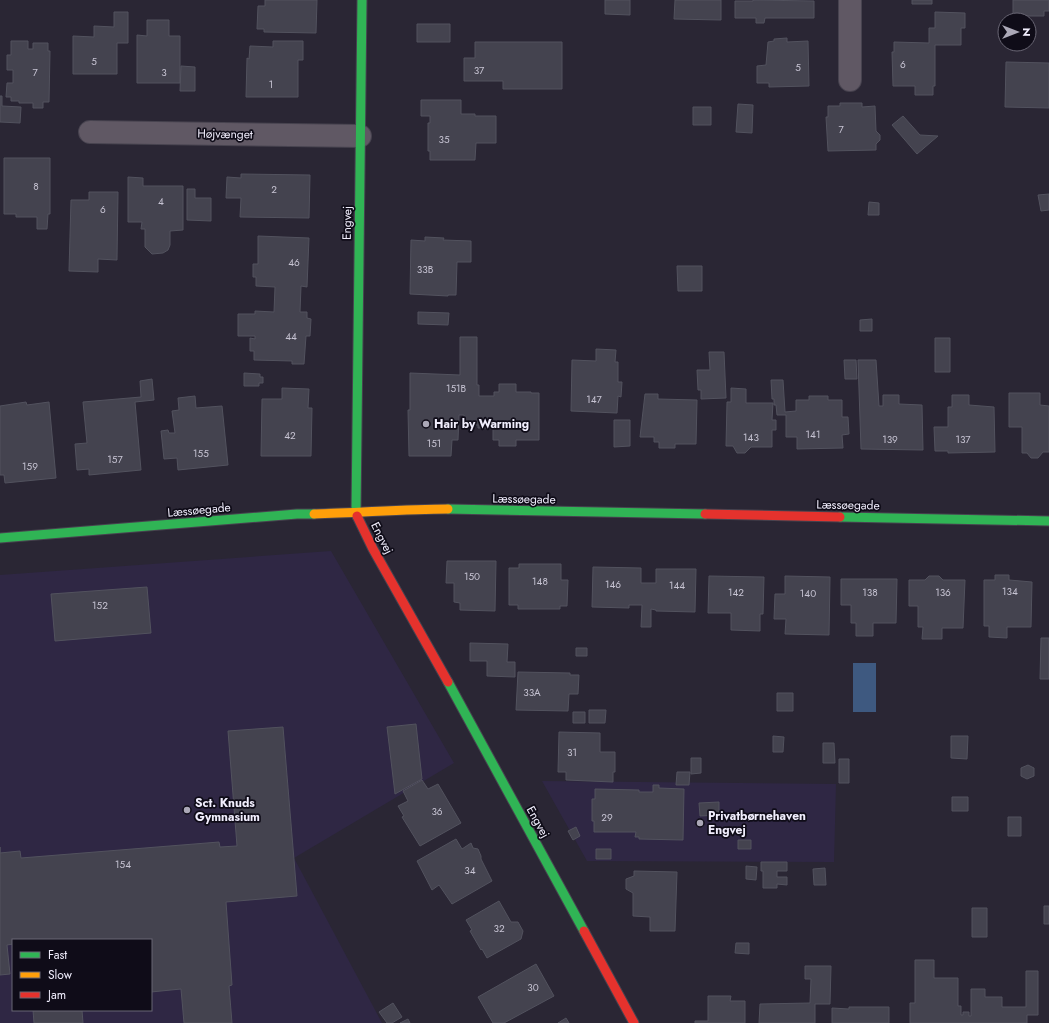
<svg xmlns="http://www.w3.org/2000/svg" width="1049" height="1023" font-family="Jost,sans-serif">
	<rect width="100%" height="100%" fill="#2a2634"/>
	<path fill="#2f2744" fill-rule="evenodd" d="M331,551L454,763L294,858L382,1023H0V575ZM13,940H151V1010H13Z
		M542,781L836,784L834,862L587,861Z"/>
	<path fill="#3e5980" d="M853,663H876V712H853Z"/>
	<path fill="#44434f" stroke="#52525e" d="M265,0H317L316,33L264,32V29H257L258,6H265Z
		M605,0H630V15L605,14Z
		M675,0H721V20L674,19Z
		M753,0L814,1V18H765L764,23H756V18H735V1H753Z
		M912,0H932V4H912Z
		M1013,0H1049V11H1044V16H1013Z
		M114,12H128V43H117V74H73V36L94,37V26L114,27Z
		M935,12L965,13V28H961V45H935V86H933V95H915V86H893L892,52H894V42L929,43V28H935Z
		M147,20H169V36H180V83H137V35L147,36Z
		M417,24H450V42H417Z
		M787,38V42L808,41L809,86L769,87V83H757V66L766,65L768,42L774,41V39Z
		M11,41H28V49H33V43H48V51H50L49,102H43V108H33V103H19V101H11V97H6L7,83H13V70H7V55H11Z
		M273,41H303V60H298V97H246L247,58L249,59L250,46L273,47Z
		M475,42H562V89H503V81H464V58H475Z
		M1006,62L1049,63V108L1005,107Z
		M181,66L195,67V91H180Z
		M0,96H2V106L21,107L20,123L0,122Z
		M421,100H461V114H475V116H496V143H476L475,160H430V151H428V123H430V116H421Z
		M840,103H862V107L875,106L876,131L880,135V140L876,144V150L828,151L826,117H828V106H840Z
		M738,104L753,105L752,133L736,132Z
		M693,107H711V125H693Z
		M903,116L920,135L938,136L917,154L892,125Z
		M4,158H50V214H48L47,229H37V217H16V214H4Z
		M241,174L310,175L309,218L240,217L241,198H226L227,177L241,178Z
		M128,177L143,178V186H183V230L170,231V245L168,250L163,253L152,254L145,247V229H141L142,222H128Z
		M187,189H195V198H211V221L187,220Z
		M89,192H118L117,260L98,259V272L69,271L71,200H89Z
		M1049,194V210L1041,211L1038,195Z
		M869,202L879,203V215H868Z
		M258,236L309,238L307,287L301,286L300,312H307V318L311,319L310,336H306L304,364H292V361L254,360V351H250V338L255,339V336H238V314H255V311L274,312L275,287L256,286V277H253V264H258Z
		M425,237L444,238L443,240L471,241V262H457L456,295H448V296L410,294L411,240L425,241Z
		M677,266H702V291H678Z
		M418,312L449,313L448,325L418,324Z
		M872,319V331H860V320Z
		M460,337H477V385H479V396H494V392H499V384H516V392H531V393H539V440H516V446H499V440H493V428H478V425H464V415H459L458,440H452L451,456H409L408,410H410V373L460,375Z
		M935,338H950V372H935Z
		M596,349L616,350L615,362H618V382H622L621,397L618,396L617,413L571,411L572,360L596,361Z
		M709,352H724L726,398L701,399V390H698L697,370H710Z
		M844,360H856L857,379H845Z
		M858,360H876L879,406H883V395H899V404L922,405L923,450L861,449Z
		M244,373L260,374V377H263V383H259V386H244Z
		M152,379L154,400L135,402L141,470L89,475V469L77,470L75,444L87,443L83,402L141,397L140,381Z
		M771,380H783L785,412L796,411V400H809V396H828V400H842V417H848L849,434L842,435L843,448L797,449V437H786V415H777L776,405H774V399H772Z
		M282,388L309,389L308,408H312L311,456H261L262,399H282Z
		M731,388L746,389V403H773L772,420H776V430H772V447H751L745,453H737L733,446H726L727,402H731Z
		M1009,393H1040V405L1049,406V452H1043L1038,458H1031L1027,453H1022V427H1009Z
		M645,394H658V399L697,400L696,444H675V448H659V442H654V437H640Z
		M952,395H969V405L994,407L995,452L948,453V451H935L934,427H948V407H952Z
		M195,396L196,408L222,406L228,465L178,470L177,458L164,459L161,431L168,430L169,433H175L172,411L179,410L178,398Z
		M26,402L27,405L49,402L56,478L5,483L4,475H0V406Z
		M614,420H630V446L614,447Z
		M447,561H496L495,611L460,610V603L454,602V583H446Z
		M519,564H561V580H568L567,606H560V609H518V605H509V568H519Z
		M593,567L641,568V583H656V569H696L695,612L656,611V610L651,609V627H641L642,605H629V608L592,607Z
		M995,575H1009V580L1032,582L1031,627H1007V638L989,637V626H984V580H995Z
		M709,576L764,577L763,614H760V631L731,630V613H708Z
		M785,576L830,577L829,635L785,634L786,619H774L775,594H785Z
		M929,576H939L943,580H965L963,628H942V639H922L923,627H918V606H909V580H925Z
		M841,579H897L896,623H873V636H856V623H851V605H841Z
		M147,587L151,633L55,641L51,594Z
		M1041,638H1049V679H1040Z
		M470,643L508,644L507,662H515V677L487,676V661H470Z
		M576,648H587V656H576Z
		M518,672L570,673V675H579L578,694H569L568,711L516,710Z
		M777,693H793V711H777Z
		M589,710H606L605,723H589Z
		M573,712H585V723H573Z
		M416,724L422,779L395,794L387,727Z
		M283,727L297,896L226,902L232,985L229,986L232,1023H184L181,989L151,992V940H13V944L7,945L10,974L0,975V847V853L20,851L21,858L219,842L220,847L237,846L228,731Z
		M559,732L600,733V752H615V772H613V782L566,780V772H558Z
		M773,736L784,737L783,752H773Z
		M951,736H968L967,759L951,758Z
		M823,743H834L835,763H823Z
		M691,758H701V773L691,774Z
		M839,759H849V783H839Z
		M1028,765L1034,768V776L1027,779L1021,776V768Z
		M677,772H690L689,785H676Z
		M422,780L428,789L438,784L461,823L420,846L402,817L404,816L398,806L408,801L403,791Z
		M653,785H659V788L684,789L683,840L639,839V837H635L636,832H594V821H592V799H595V789L639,790V792H653Z
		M952,797H968V811H952Z
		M719,802V815L700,816L699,803Z
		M1008,817H1021V836H1008Z
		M576,827L580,836L573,840L568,831Z
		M456,839L462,849L471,843L473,848L478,849L481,856V859L492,881L452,904L439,885L432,890L417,861Z
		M738,840H751V849H738Z
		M596,849H611V859H596Z
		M761,862H787V871H777V877H787V885L777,884V888H763V871H761Z
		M746,866L757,867L756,880L746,879Z
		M825,868L826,885H814L813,869Z
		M634,871L677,872L675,931H650V917L633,916V893L626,889V879L634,876Z
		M499,901L511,922H518L523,931L521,939L487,958L482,949L481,950L470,931L472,930L466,920Z
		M1044,906H1049V924H1044Z
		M972,908H987V937H972Z
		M736,943H749V954L735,953Z
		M915,960H934V978H958V1006H961V1015H963V1012H969V1016H971V989H985V997H1002V1007H1026V971H1038V1015H1027V1023H910V1003H915Z
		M536,964L554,996L504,1023H493L478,997Z
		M805,966H831L830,1004H815V1023H759L760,1004L810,1003L811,979H805Z
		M708,996H731L730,1001H745V1023H695V1021H708Z
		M393,1003L402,1017L392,1023H387L379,1012Z
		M849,1007H889V1023H832V1008L849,1009Z
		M33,1010H82L83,1023H34Z
		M566,1018L569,1023H558Z
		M408,1019L410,1023H400Z"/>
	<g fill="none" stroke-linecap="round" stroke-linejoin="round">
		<g stroke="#47434f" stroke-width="24">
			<path id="street" d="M850,80V0
				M90,132L360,136"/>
		</g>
		<g stroke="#47434f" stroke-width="11">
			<path id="fast" d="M448,509L705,514
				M357,516L356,513L362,0
				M840,517L1049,521
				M0,538L297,514H314
				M448,682L584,931"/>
		</g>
		<g stroke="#47434f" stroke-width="11">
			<path id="slow" d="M314,514C359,513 404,509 448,509"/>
		</g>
		<g stroke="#47434f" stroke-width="11">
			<path id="jam" d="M705,514L840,517
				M357,516L373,549L448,682
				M584,931L634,1023"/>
		</g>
		<use href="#street" stroke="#605864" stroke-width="22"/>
		<use href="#fast" stroke="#30b455" stroke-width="9"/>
		<use href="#slow" stroke="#ff9f0a" stroke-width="9"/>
		<use href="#jam" stroke="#e5322d" stroke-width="9"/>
	</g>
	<g fill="#aba8b7" stroke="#0f0c18" stroke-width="1.5">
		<circle cx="426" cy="424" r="4"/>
		<circle cx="187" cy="810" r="4"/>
		<circle cx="700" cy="823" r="4"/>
	</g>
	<g text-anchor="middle" stroke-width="3.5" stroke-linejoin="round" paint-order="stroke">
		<g font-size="10" fill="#c6c3d2">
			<text x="94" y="65">5</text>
			<text x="903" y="68">6</text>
			<text x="798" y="71">5</text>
			<text x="479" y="74">37</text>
			<text x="35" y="76">7</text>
			<text x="164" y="76">3</text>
			<text x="271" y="88">1</text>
			<text x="841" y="133">7</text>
			<text x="444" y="143">35</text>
			<text x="36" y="190">8</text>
			<text x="274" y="193">2</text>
			<text x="161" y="205">4</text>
			<text x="103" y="213">6</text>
			<text x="294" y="266">46</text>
			<text x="425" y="273">33B</text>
			<text x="291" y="340">44</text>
			<text x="456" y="392">151B</text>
			<text x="594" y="403">147</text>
			<text x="813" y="438">141</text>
			<text x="290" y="439">42</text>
			<text x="751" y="441">143</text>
			<text x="890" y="443">139</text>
			<text x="963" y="443">137</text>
			<text x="434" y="447">151</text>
			<text x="201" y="457">155</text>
			<text x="115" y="463">157</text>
			<text x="30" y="470">159</text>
			<text x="472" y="580">150</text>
			<text x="540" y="585">148</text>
			<text x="613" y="588">146</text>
			<text x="677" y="589">144</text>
			<text x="1010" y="595">134</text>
			<text x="736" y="596">142</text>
			<text x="870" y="596">138</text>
			<text x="943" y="596">136</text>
			<text x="808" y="597">140</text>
			<text x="100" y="609">152</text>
			<text x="532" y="696">33A</text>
			<text x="572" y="756">31</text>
			<text x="437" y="815">36</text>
			<text x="607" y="821">29</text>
			<text x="123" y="868">154</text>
			<text x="470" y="874">34</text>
			<text x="499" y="932">32</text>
			<text x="533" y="991">30</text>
		</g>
		<g font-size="12" fill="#f1eefd" stroke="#0f0c18">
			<text transform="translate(225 134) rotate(1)" y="4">Højvænget</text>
			<text transform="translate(347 223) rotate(-89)" y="4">Engvej</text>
			<text transform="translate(524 499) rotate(1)" y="4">Læssøegade</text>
			<text transform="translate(848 505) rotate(1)" y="4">Læssøegade</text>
			<text transform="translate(199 510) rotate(-5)" y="4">Læssøegade</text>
			<text transform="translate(382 538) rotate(63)" y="4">Engvej</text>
			<text transform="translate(538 822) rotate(61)" y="4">Engvej</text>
		</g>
		<g font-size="12" font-weight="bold" fill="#f1eefd" stroke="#0f0c18" text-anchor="start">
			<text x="434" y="428">Hair by Warming</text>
			<text x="195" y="807">Sct. Knuds<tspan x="195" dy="14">Gymnasium</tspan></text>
			<text x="708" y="820">Privatbørnehaven<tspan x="708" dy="14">Engvej</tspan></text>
		</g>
	</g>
	<rect x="12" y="939" width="140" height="72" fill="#0f0c18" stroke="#696674"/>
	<rect x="20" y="952" width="20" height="6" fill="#30b455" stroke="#696674"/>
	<text x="48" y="959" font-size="12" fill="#f1eefd">Fast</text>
	<rect x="20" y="972" width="20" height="6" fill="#ff9f0a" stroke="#696674"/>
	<text x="48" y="979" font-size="12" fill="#f1eefd">Slow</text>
	<rect x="20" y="992" width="20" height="6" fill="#e5322d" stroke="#696674"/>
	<text x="48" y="999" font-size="12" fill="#f1eefd">Jam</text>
	<g transform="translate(1017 32) rotate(90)"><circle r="19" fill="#0f0c18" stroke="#696674"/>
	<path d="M0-3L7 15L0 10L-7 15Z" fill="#aba8b7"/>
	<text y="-6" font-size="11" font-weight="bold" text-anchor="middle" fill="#f1eefd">N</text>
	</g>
</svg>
